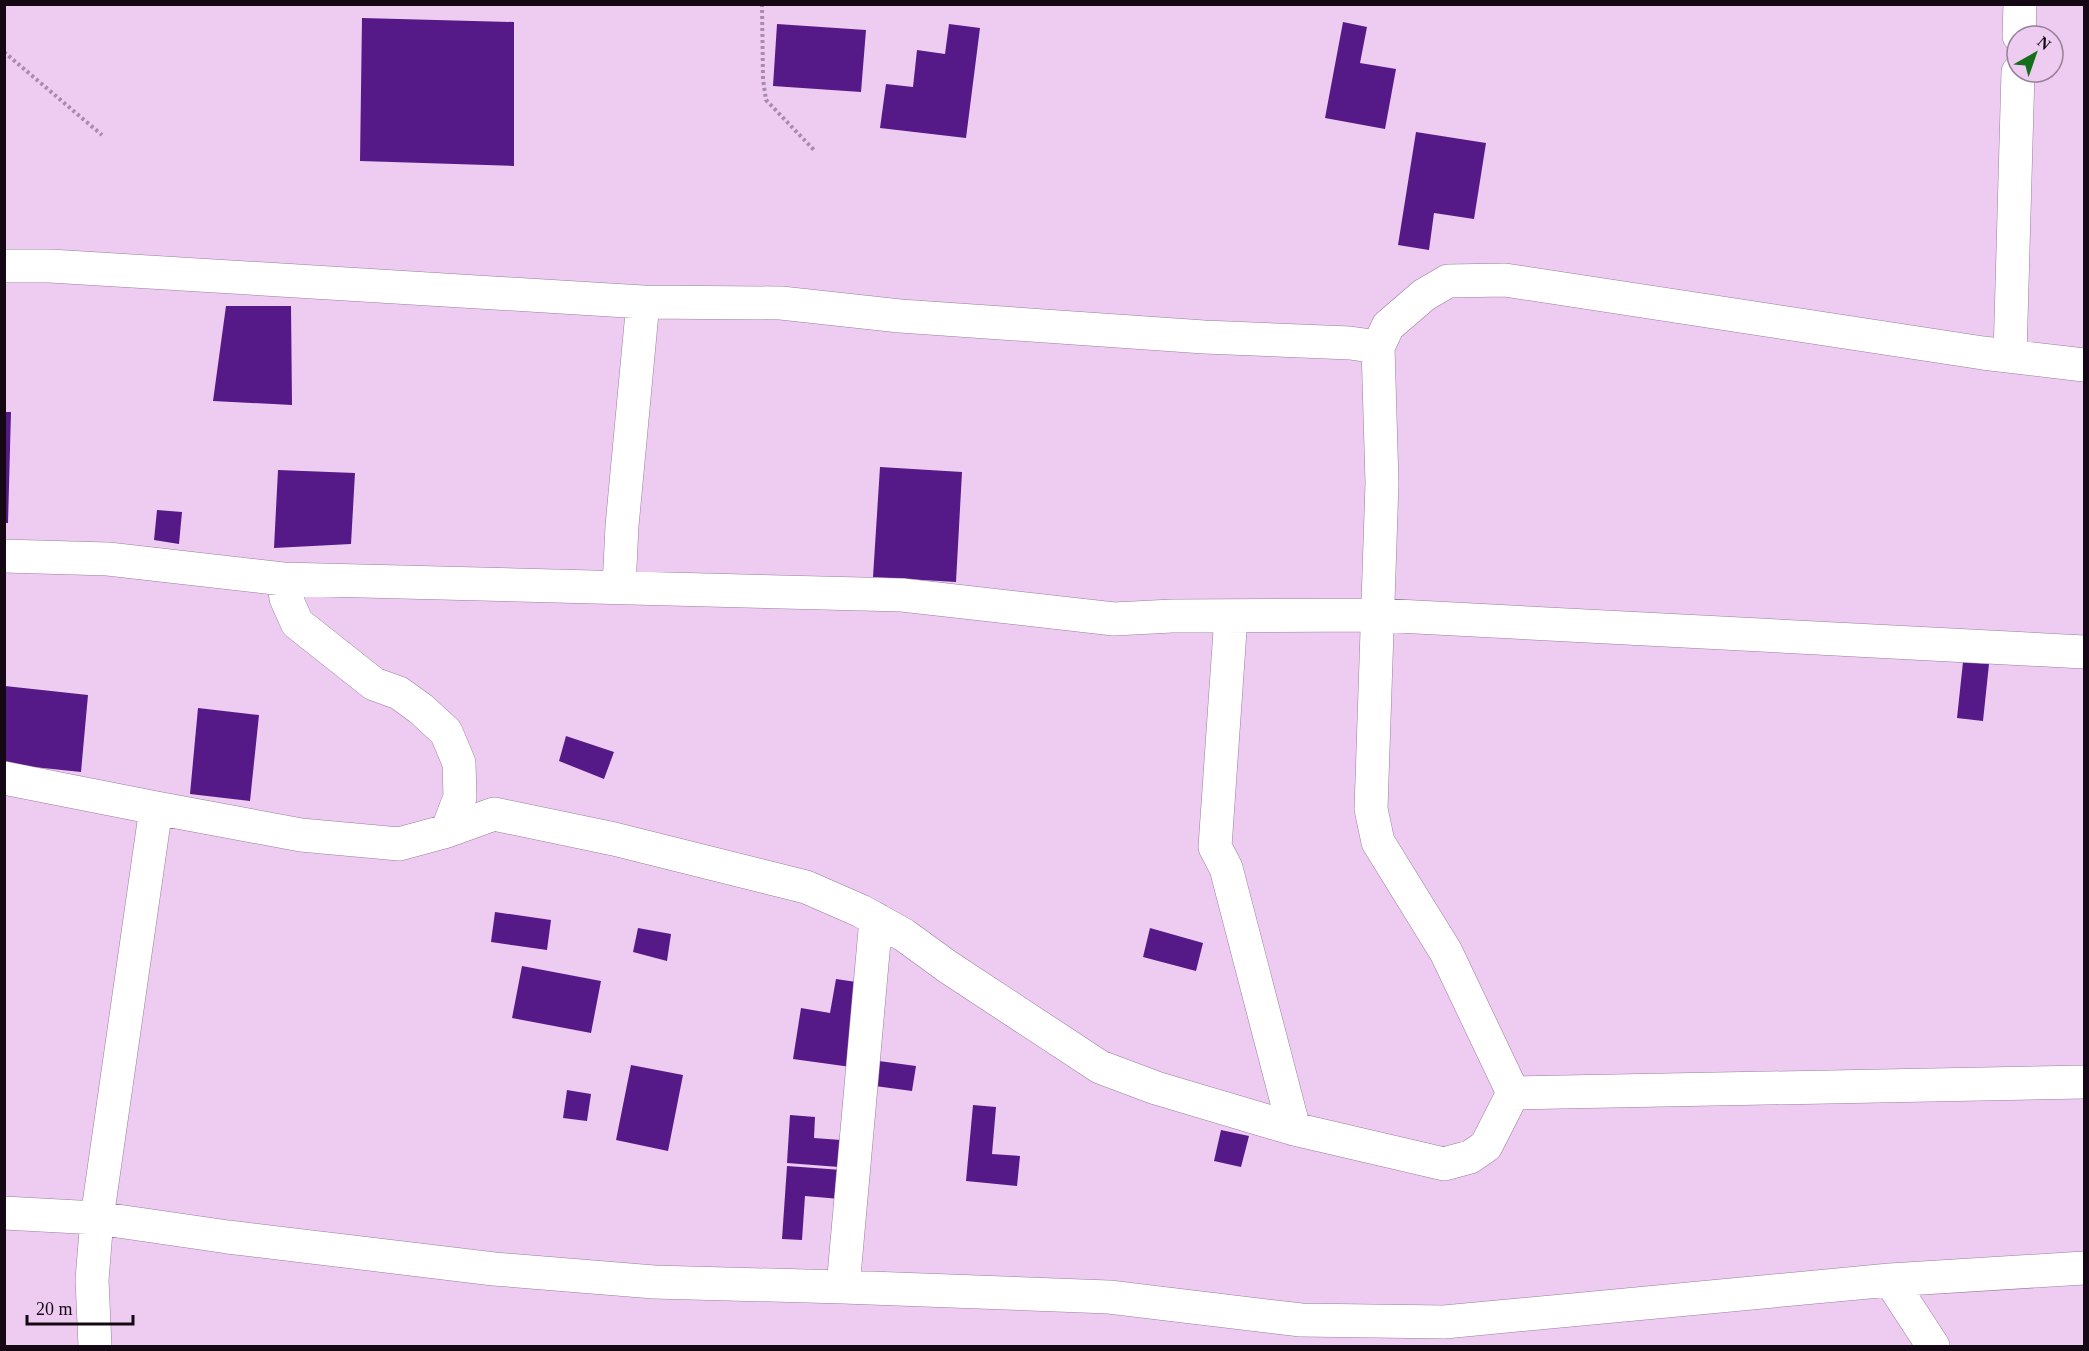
<svg xmlns="http://www.w3.org/2000/svg" width="2089" height="1351" font-family="'Times New Roman',serif">
	<rect width="100%" height="100%" fill="#eeccf1"/>
	<path fill="#551a87" d="M362,18L514,22V166L360,161Z
		M1343,22L1367,27L1360,63L1396,69L1385,129L1325,118Z
		M777,24L866,30L861,92L773,86Z
		M949,24L980,28L966,138L880,128L886,84L913,87L917,50L945,54Z
		M1416,132L1486,143L1474,219L1434,213L1429,250L1398,245Z
		M226,306H291L292,405L213,401Z
		M4,412H11L8,523H4Z
		M880,467L962,472L956,582L873,577Z
		M278,470L355,473L351,544L274,548Z
		M157,510L182,512L179,544L154,540Z
		M1963,662L1989,664L1983,721L1957,718Z
		M5,686L88,695L81,772L5,764Z
		M198,708L259,715L250,801L190,794Z
		M566,736L614,752L604,779L559,761Z
		M495,912L551,920L547,950L491,942Z
		M638,928L671,934L667,961L633,952Z
		M1150,928L1203,943L1196,971L1143,957Z
		M522,966L601,981L591,1033L512,1018Z
		M836,979L863,983L851,1067L793,1059L801,1008L830,1013Z
		M879,1061L916,1066L912,1091L875,1086Z
		M631,1065L683,1075L668,1151L616,1140Z
		M567,1090L591,1094L587,1121L563,1118Z
		M973,1105L996,1107L992,1154L1020,1156L1017,1186L966,1181Z
		M790,1115L815,1117L814,1138L841,1140L839,1167L787,1163Z
		M1221,1130L1249,1136L1241,1167L1214,1161Z
		M787,1166L842,1170L840,1199L805,1196L802,1240L782,1239Z"/>
	<g fill="none" stroke-linecap="round" stroke-linejoin="round">
		<g stroke="#9b7c9e" stroke-width="34">
			<path id="minor" d="M2019,36L2020,4
				M4,266H50L643,302L781,303L900,316L1204,337L1350,343L1378,347L1388,326L1424,295L1448,281L1505,280L1983,353L2084,365
				M1378,347L1382,483L1371,809L1378,842L1446,952L1513,1093
				M2010,356L2018,72
				M4,556L108,559L283,579L902,595L1114,619L1172,616L1378,615L2084,652
				M283,579L286,598L297,623L374,684L399,693L421,709L446,732L459,763L460,797L447,831
				M619,587L622,526L643,302
				M1231,616L1215,847L1226,868L1294,1129
				M4,778L156,808L97,1218L92,1280L95,1346
				M156,808L301,835L399,844L447,831L494,814L614,839L806,887L861,911L904,935L948,967L1100,1067L1156,1088L1294,1129L1444,1164L1470,1157L1486,1146L1513,1093
				M1513,1093L2084,1082
				M4,1213L97,1218L228,1237L494,1269L654,1282L843,1287L876,919
				M1890,1280L1933,1346
				M843,1287L1109,1297L1301,1320L1444,1322L1890,1280L2084,1268"/>
		</g>
		<path stroke="#a78ca9" stroke-width="4" stroke-dasharray="3 3" stroke-linecap="butt" d="M762,4L763,79L766,100L814,150
			M4,52L102,135"/>
		<use href="#minor" stroke="#fff" stroke-width="33"/>
	</g>
	<rect width="2089" height="1351" fill="none" stroke="#140815" stroke-width="12"/>
	<g transform="translate(2035 54) rotate(40)"><circle r="28" fill="#eeccf1" stroke="#977e99" stroke-width="1.5"/>
	<path d="M0-4.5L10 22L0 15L-10 22Z" fill="#146e1a"/>
	<text y="-9" font-size="16" font-weight="bold" text-anchor="middle" fill="#140815">N</text>
	</g>
	<path d="M27 1315v9h106v-9" fill="none" stroke="#140815" stroke-width="3"/>
	<text x="36" y="1315" font-size="18" fill="#140815" stroke="#eeccf1" stroke-width="4.5" paint-order="stroke">20 m</text>
</svg>
